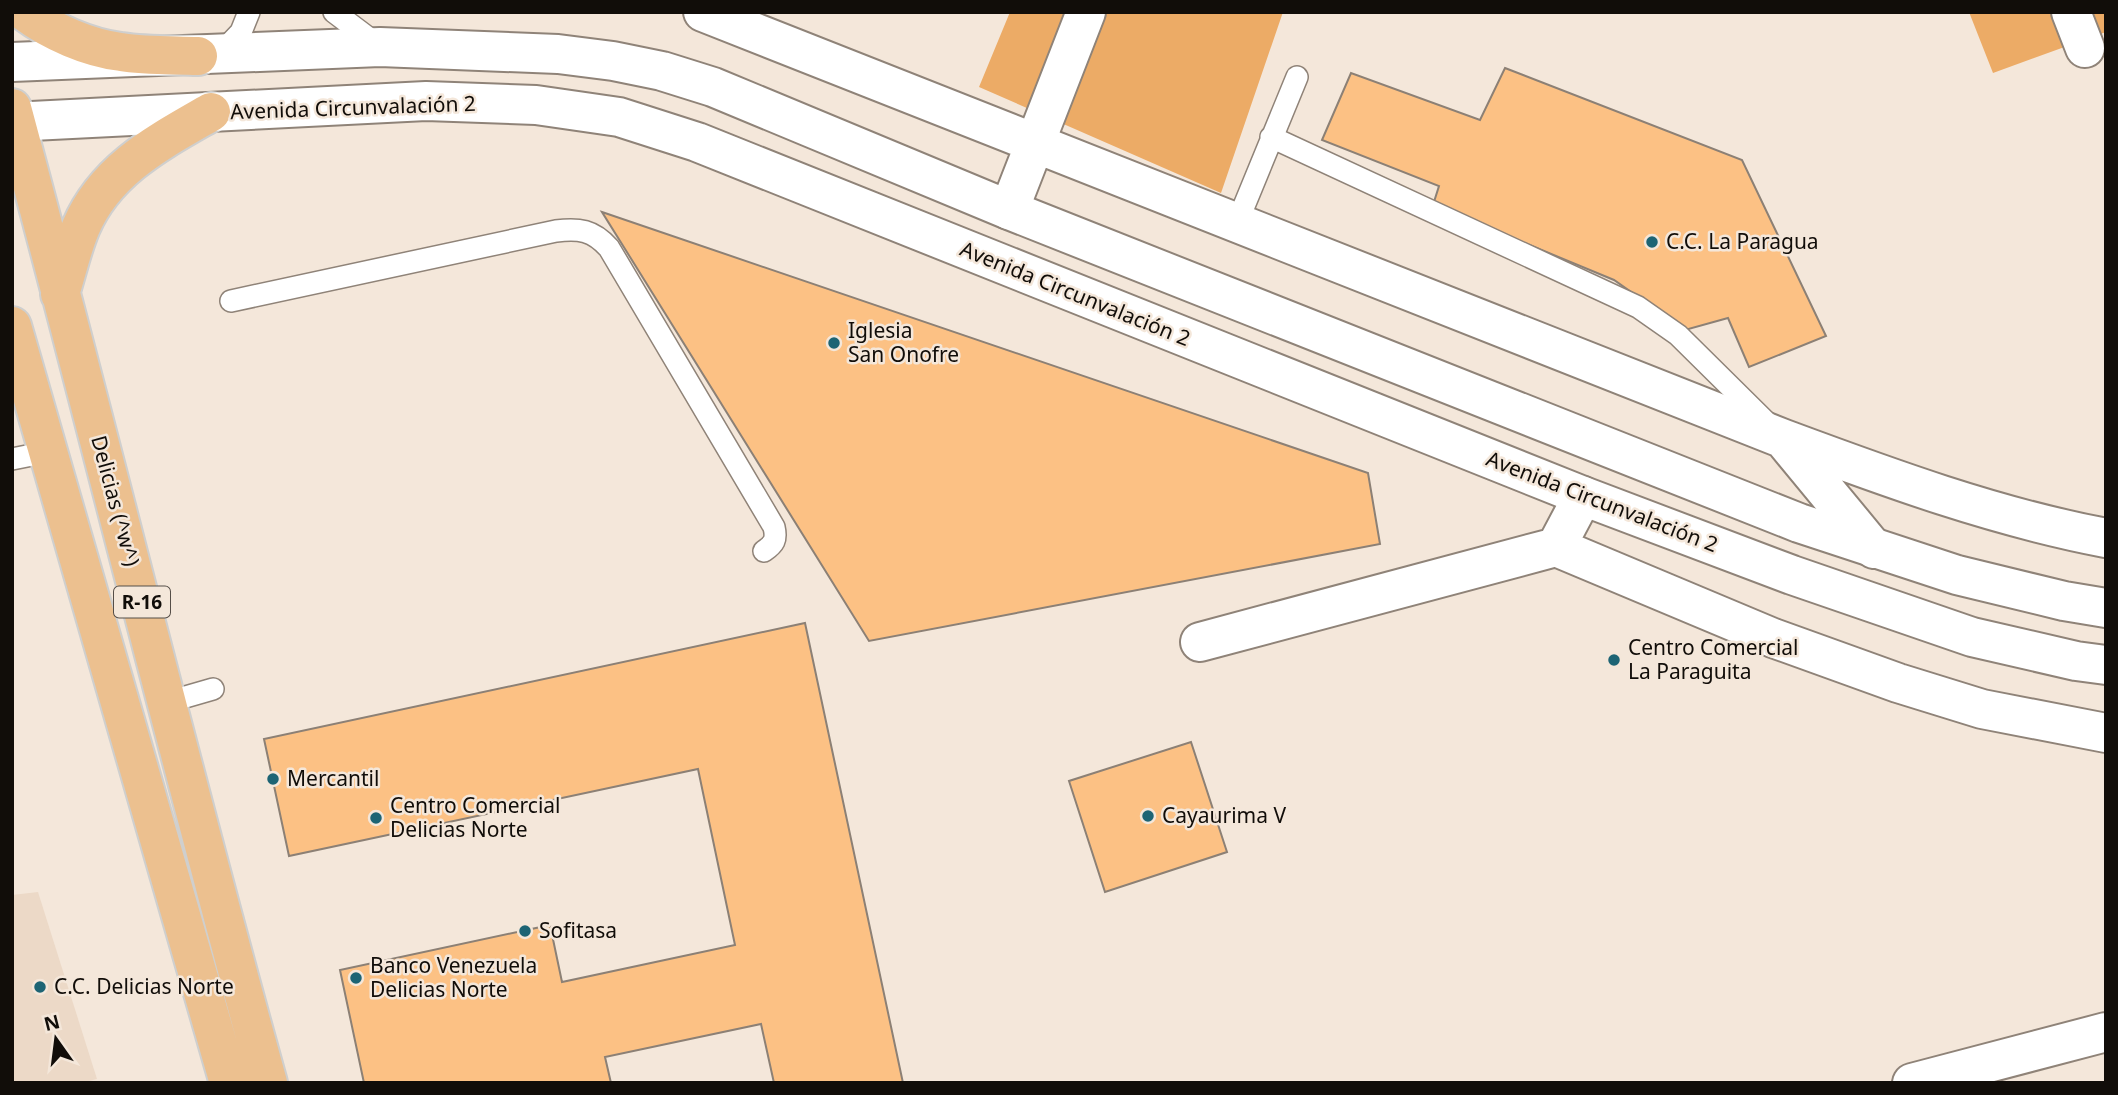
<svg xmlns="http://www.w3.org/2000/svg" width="2118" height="1095" font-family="'Noto Sans',sans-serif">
	<rect width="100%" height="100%" fill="#f4e7da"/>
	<path fill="#ecd9c7" d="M38,892L97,1079L81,1083H12V895Z"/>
	<path fill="#ecab66" d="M1010,12H1283L1221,193L979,87Z
		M1969,12H2106V32L1993,73Z"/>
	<path fill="#fcc184" stroke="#8c8075" stroke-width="2" d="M1505,68L1742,160L1826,336L1749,367L1728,318L1685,330L1614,280L1433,205L1439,186L1322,140L1351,73L1480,120Z
		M602,212L1368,473L1380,544L869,641Z
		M805,623L903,1083H774L761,1024L605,1057L611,1083H364L340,970L550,925L562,982L735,945L698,769L289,856L264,739Z
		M1191,742L1227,852L1105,892L1069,781Z"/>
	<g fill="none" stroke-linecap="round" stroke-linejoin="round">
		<g stroke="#8f8378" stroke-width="24">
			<path id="lane" d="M334,12L379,46
				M221,53L241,32L249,12
				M1271,137L1638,307L1678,335L1767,423
				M1237,223L1297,77
				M231,301L556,231C579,228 593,230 609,248L774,527C777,540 774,544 764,551
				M12,459L47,452
				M168,702L213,689"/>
		</g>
		<g stroke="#8f8378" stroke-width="42">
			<path id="street" d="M703,12L1784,439C1889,478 1995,517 2106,538
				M2071,12L2085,48
				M1009,210L1086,12
				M1784,440L1874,549
				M1556,547L1583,496
				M1200,642L1556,547L1773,638L1898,683L1982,709L2106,733
				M1912,1083L2106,1032"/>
		</g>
		<g stroke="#8f8378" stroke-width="42">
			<path id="secondary" d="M12,62L380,47L558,54L613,61L662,71L713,87L1009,210L1799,523L1957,575L2064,601L2106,608
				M12,122L426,101L536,105L619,117L697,142L1583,496L1792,575L1972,637L2076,661L2106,665"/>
		</g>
		<g stroke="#cfcfce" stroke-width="42">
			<path id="primary" d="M25,12C52,32 88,48 121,52C146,56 172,55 198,56
				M12,108C99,432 178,759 268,1083
				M60,294C67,272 72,248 81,227C106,169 159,142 211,112
				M12,326L229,1083"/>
		</g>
		<use href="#lane" stroke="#fff" stroke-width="21"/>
		<use href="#street" stroke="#fff" stroke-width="38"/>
		<use href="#secondary" stroke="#fff" stroke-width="38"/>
		<use href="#primary" stroke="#ecc08f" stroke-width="38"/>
	</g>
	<g fill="#1d6474" stroke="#f4e7da" stroke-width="2.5">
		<circle cx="1652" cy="242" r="7"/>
		<circle cx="834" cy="343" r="7"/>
		<circle cx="1614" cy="660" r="7"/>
		<circle cx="273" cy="779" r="7"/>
		<circle cx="1148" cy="816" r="7"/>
		<circle cx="376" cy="818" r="7"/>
		<circle cx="525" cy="931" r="7"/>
		<circle cx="356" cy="978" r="7"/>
		<circle cx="40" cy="987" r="7"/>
	</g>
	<g text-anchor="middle" stroke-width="5" stroke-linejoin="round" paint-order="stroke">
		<rect fill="#f4e7da" stroke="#554e48" stroke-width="2" x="114" y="586.5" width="56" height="31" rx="5"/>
		<g font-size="19" font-weight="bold" fill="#110d09">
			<text x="142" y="609">R-16</text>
		</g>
		<g font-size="21" fill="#110d09" stroke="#f4e7da">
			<text transform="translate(353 108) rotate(-2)" y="7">Avenida Circunvalación 2</text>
			<text transform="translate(1075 294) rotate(22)" y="7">Avenida Circunvalación 2</text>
			<text transform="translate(115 501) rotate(75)" y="7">Delicias (^w^)</text>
			<text transform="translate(1602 502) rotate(21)" y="7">Avenida Circunvalación 2</text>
		</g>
		<g font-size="21" fill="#110d09" stroke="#f4e7da" text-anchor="start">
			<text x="1666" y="249">C.C. La Paragua</text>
			<text x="848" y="338">Iglesia<tspan x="848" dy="24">San Onofre</tspan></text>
			<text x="1628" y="655">Centro Comercial<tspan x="1628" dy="24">La Paraguita</tspan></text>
			<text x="287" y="786">Mercantil</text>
			<text x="390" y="813">Centro Comercial<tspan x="390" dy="24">Delicias Norte</tspan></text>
			<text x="1162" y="823">Cayaurima V</text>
			<text x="539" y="938">Sofitasa</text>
			<text x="370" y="973">Banco Venezuela<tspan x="370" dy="24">Delicias Norte</tspan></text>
			<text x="54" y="994">C.C. Delicias Norte</text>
		</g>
	</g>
	<rect width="2118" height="1095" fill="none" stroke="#110d09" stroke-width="28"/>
	<g transform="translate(56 1039) rotate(346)" stroke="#f4e7da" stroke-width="5" paint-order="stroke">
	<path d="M0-5L12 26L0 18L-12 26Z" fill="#110d09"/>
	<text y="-10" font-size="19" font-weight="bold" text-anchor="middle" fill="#110d09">N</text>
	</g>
</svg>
